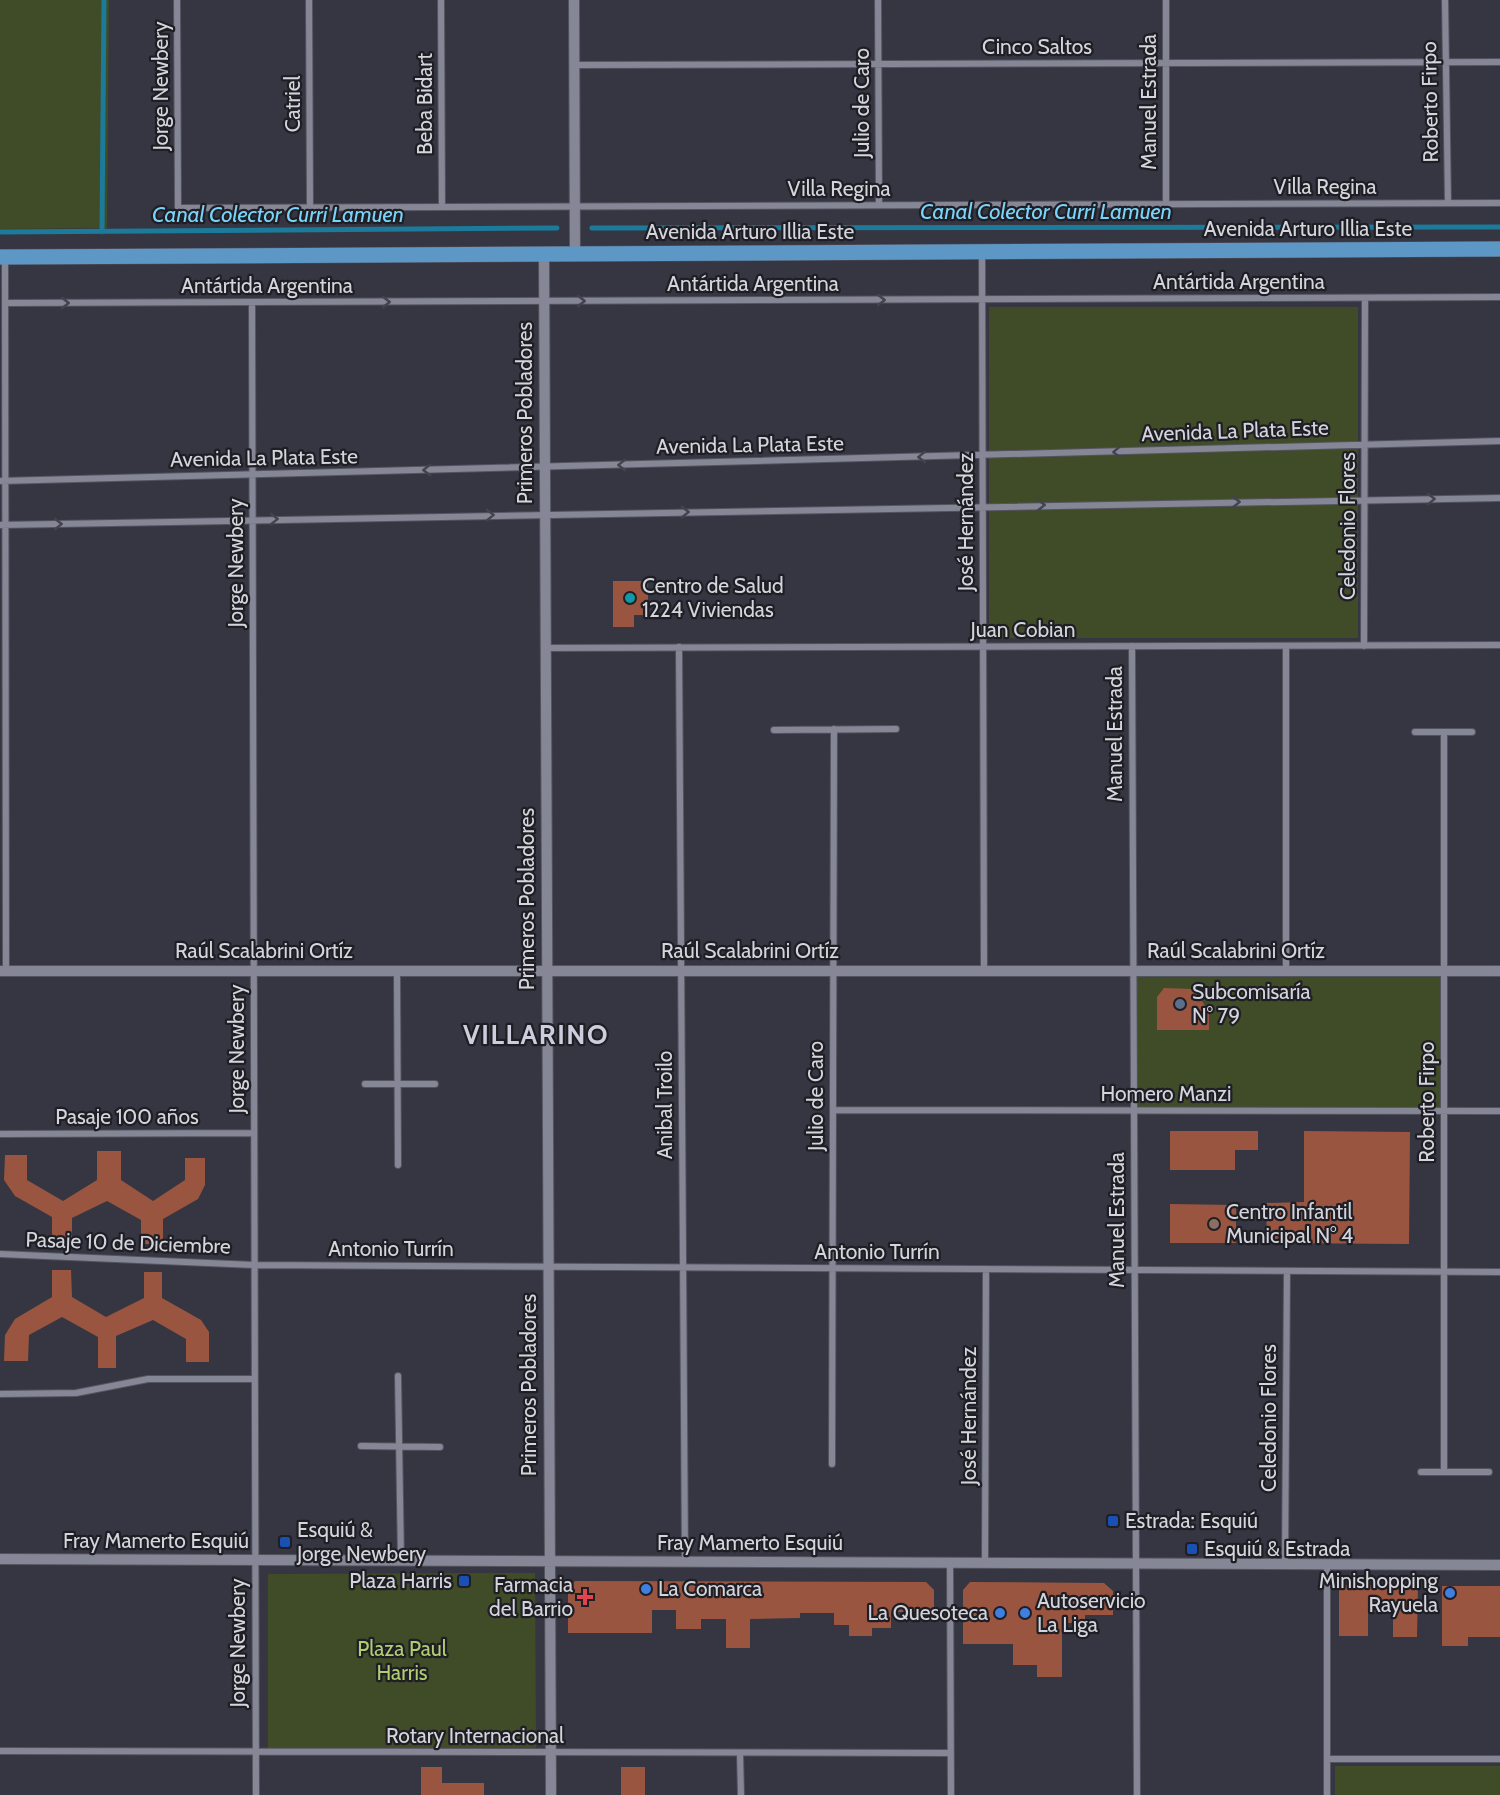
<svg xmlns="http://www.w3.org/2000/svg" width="1500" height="1795" font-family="Cabin,sans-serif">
	<rect width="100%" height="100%" fill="#353642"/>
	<path fill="#404c28" d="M0,0H109L107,228L0,229Z
		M989,307H1358V638H989Z
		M1132,971H1443L1444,1111H1133Z
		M535,1573L536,1749H268V1574Z
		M1335,1766H1500V1795H1335Z"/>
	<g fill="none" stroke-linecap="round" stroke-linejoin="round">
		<path stroke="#1c7a9a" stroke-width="5" d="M592,228L1500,227
			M0,232L557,228
			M102,232L104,0"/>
	</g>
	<path fill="#995540" d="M613,581H648V615H634V627H613Z
		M1164,988L1193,989L1209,1011V1030H1157V997Z
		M1170,1131H1258V1150H1235V1170H1170Z
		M1304,1131L1410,1132L1409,1244L1267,1243L1266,1203L1304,1202Z
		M97,1151H121V1180L153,1201L185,1180V1158H205V1185L198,1199L163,1219V1244H141V1220L107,1201L72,1218V1243H52V1217L15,1196L4,1180L5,1155H27V1180L63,1201L97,1180Z
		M1170,1204L1236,1205V1243H1170Z
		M52,1270H71L72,1297L106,1317L144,1298V1272H162V1298L201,1320L209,1332V1362H186V1339L153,1320L116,1336V1368H98V1337L62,1317L29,1335L28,1361H4L5,1335L15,1319L52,1297Z
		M575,1581L926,1582L934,1590V1612H891V1628H872V1636H849V1625H834V1613H800V1618L750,1619V1648H726V1619H701V1629H676V1610H652V1633H568V1588Z
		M970,1582L1104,1583L1113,1591V1615H1085V1623H1062V1677H1037V1665H1013V1644H963V1590Z
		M1346,1585L1418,1586L1417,1637H1393V1612H1368V1636H1339V1590Z
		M1442,1586H1500V1637H1468V1646H1442Z
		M421,1767H442V1783H484V1795H421Z
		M621,1767H645V1795H621Z"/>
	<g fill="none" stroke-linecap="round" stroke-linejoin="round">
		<g stroke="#54545f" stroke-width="8">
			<path id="minor" d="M177,0L178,208L1500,203
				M309,0L310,207
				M441,0L442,207
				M878,0L879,205
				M1445,0L1448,203
				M574,65L1500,62
				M1166,204V0
				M982,252L984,971
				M5,258L6,971
				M252,302L256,1795
				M6,303L1500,297
				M0,481L1500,441
				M0,525L1500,498
				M1132,646L1137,1795
				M1286,646V971
				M1364,646L1365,298
				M679,647L685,1562
				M546,648L1500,645
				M774,730L896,729
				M1415,732H1472
				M1444,732V1472
				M397,971L398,1165
				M365,1084H435
				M833,1110L1500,1111
				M0,1134L254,1133
				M0,1254L254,1265L1500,1272
				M398,1376L401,1561
				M0,1394L76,1393L148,1379H254
				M361,1446L440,1447
				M832,1464L834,729
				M1421,1472H1489
				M950,1563L951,1795
				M985,1563L986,1269
				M1285,1565L1287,1271
				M1327,1565V1795
				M0,1751L950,1753
				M740,1753L741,1795
				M1327,1759H1500"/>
		</g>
		<g stroke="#54545f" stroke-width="12">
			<path id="tertiary" d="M574,0L575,254
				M544,255L551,1795
				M0,971H1500
				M0,1559L1500,1565"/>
		</g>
		<g stroke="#54545f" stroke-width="16">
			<path id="primary" d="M0,257L1500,249"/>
		</g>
		<use href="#minor" stroke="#868796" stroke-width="6"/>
		<use href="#tertiary" stroke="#868796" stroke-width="10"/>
		<use href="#primary" stroke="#5d97c5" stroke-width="15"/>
	</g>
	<defs><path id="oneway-chevron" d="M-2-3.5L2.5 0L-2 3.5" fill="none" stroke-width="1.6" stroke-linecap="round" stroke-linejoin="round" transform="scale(1.5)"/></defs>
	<g stroke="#42434c">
		<use href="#oneway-chevron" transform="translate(881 300)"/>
		<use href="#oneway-chevron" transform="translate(581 301)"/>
		<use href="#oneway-chevron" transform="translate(386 302)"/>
		<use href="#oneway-chevron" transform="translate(65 303)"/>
		<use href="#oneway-chevron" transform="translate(1117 452) rotate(178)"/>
		<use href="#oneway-chevron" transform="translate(922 457) rotate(179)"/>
		<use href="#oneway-chevron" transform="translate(622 465) rotate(179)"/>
		<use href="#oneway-chevron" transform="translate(427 470) rotate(179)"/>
		<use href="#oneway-chevron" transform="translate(1431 499) rotate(-1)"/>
		<use href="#oneway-chevron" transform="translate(1236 502) rotate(-1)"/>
		<use href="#oneway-chevron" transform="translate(1041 505) rotate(-1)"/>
		<use href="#oneway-chevron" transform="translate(685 512) rotate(-1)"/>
		<use href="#oneway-chevron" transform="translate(490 515) rotate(-1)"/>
		<use href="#oneway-chevron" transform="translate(274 519) rotate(-1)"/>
		<use href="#oneway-chevron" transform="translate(58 524) rotate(-1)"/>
	</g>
	<circle fill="#0f9aa8" stroke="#1e1e24" stroke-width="2" cx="630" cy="598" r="6"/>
	<circle fill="#5c6f8a" stroke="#1e1e24" stroke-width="2" cx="1180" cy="1004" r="6"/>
	<circle fill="#8d6e63" stroke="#1e1e24" stroke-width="2" cx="1214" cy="1224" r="6"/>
	<g fill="#1a4fb4" stroke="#1e1e24" stroke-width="2">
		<rect x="1107" y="1515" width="12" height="12" rx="3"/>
		<rect x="279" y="1536" width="12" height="12" rx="3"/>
		<rect x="1186" y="1543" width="12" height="12" rx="3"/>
		<rect x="458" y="1575" width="12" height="12" rx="3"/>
	</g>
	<g fill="#3f7fe0" stroke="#1e1e24" stroke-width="2">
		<circle cx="646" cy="1589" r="6"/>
		<circle cx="1450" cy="1593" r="6"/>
		<circle cx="1000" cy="1613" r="6"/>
		<circle cx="1025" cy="1613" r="6"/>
	</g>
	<path fill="#e0444e" stroke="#1e1e24" stroke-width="2" d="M582 1588h6v6h6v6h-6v6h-6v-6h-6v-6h6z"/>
	<g text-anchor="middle" stroke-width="4.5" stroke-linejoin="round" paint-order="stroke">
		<g font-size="21" fill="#d4d5dc" stroke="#1e1e24">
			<text x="1037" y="54">Cinco Saltos</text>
			<text transform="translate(161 86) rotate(-90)" y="7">Jorge Newbery</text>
			<text transform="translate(1149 102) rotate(-90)" y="7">Manuel Estrada</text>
			<text transform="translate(1430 102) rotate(-91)" y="7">Roberto Firpo</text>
			<text transform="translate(862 103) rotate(-90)" y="7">Julio de Caro</text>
			<text transform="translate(293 104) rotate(-90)" y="7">Catriel</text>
			<text transform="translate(425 104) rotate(-90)" y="7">Beba Bidart</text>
			<text x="1325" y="194">Villa Regina</text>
			<text x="839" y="196">Villa Regina</text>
			<text x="1308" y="236">Avenida Arturo Illia Este</text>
			<text x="750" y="239">Avenida Arturo Illia Este</text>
			<text x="1239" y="289">Antártida Argentina</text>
			<text x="753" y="291">Antártida Argentina</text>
			<text x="267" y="293">Antártida Argentina</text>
			<text transform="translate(525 413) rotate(-90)" y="7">Primeros Pobladores</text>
			<text transform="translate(1235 431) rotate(-2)" y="7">Avenida La Plata Este</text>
			<text transform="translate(750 445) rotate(-1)" y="7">Avenida La Plata Este</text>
			<text transform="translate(264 458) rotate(-1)" y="7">Avenida La Plata Este</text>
			<text transform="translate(966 522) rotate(-90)" y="7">José Hernández</text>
			<text transform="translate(1348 526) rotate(-90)" y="7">Celedonio Flores</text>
			<text transform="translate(236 563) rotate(-90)" y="7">Jorge Newbery</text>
			<text x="1023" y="637">Juan Cobian</text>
			<text transform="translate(1115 734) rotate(-90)" y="7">Manuel Estrada</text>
			<text transform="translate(527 899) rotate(-90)" y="7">Primeros Pobladores</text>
			<text x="264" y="958">Raúl Scalabrini Ortíz</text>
			<text x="750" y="958">Raúl Scalabrini Ortíz</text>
			<text x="1236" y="958">Raúl Scalabrini Ortíz</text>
			<text transform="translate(237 1049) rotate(-90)" y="7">Jorge Newbery</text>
			<text x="1166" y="1101">Homero Manzi</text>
			<text transform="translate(816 1096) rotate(-90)" y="7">Julio de Caro</text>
			<text transform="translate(1427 1102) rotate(-90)" y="7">Roberto Firpo</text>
			<text transform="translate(665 1105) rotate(-90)" y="7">Anibal Troilo</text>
			<text x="127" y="1124">Pasaje 100 años</text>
			<text transform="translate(1117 1220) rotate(-90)" y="7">Manuel Estrada</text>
			<text transform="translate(128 1243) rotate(2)" y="7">Pasaje 10 de Diciembre</text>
			<text x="391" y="1256">Antonio Turrín</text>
			<text x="877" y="1259">Antonio Turrín</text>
			<text transform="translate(529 1385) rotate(-90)" y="7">Primeros Pobladores</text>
			<text transform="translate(969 1416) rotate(-90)" y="7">José Hernández</text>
			<text transform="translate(1269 1418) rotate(-90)" y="7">Celedonio Flores</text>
			<text x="156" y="1548">Fray Mamerto Esquiú</text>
			<text x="750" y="1550">Fray Mamerto Esquiú</text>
			<text transform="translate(238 1643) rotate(-90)" y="7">Jorge Newbery</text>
			<text x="475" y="1743">Rotary Internacional</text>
		</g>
		<g font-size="21" fill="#d4d5dc" stroke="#1e1e24" text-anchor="start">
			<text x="642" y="593">Centro de Salud<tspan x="642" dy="24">1224 Viviendas</tspan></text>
			<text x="1192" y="999">Subcomisaría<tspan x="1192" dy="24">N° 79</tspan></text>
			<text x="1226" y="1219">Centro Infantil<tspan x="1226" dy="24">Municipal N° 4</tspan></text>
			<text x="1125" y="1528">Estrada: Esquiú</text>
			<text x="297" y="1537">Esquiú &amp;<tspan x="297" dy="24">Jorge Newbery</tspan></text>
			<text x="1204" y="1556">Esquiú &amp; Estrada</text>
			<text x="452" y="1588" text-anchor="end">Plaza Harris</text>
			<text x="1438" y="1588" text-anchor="end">Minishopping<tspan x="1438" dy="24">Rayuela</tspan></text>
			<text x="573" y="1592" text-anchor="end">Farmacia<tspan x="573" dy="24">del Barrio</tspan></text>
			<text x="658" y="1596">La Comarca</text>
			<text x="1037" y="1608">Autoservicio<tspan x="1037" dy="24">La Liga</tspan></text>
			<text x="988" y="1620" text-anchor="end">La Quesoteca</text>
		</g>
		<g font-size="21" fill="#b0ce6f" stroke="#1e1e24">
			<text x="402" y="1656">Plaza Paul<tspan x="402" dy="24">Harris</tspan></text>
		</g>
		<g font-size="22" font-style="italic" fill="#7ad4f9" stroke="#1e1e24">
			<text x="1046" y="219">Canal Colector Curri Lamuen</text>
			<text x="278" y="222">Canal Colector Curri Lamuen</text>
		</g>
		<g font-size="27" font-weight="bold" letter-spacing="1.5" fill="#cccddd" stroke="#1e1e24">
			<text x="536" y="1044">VILLARINO</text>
		</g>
	</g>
</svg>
